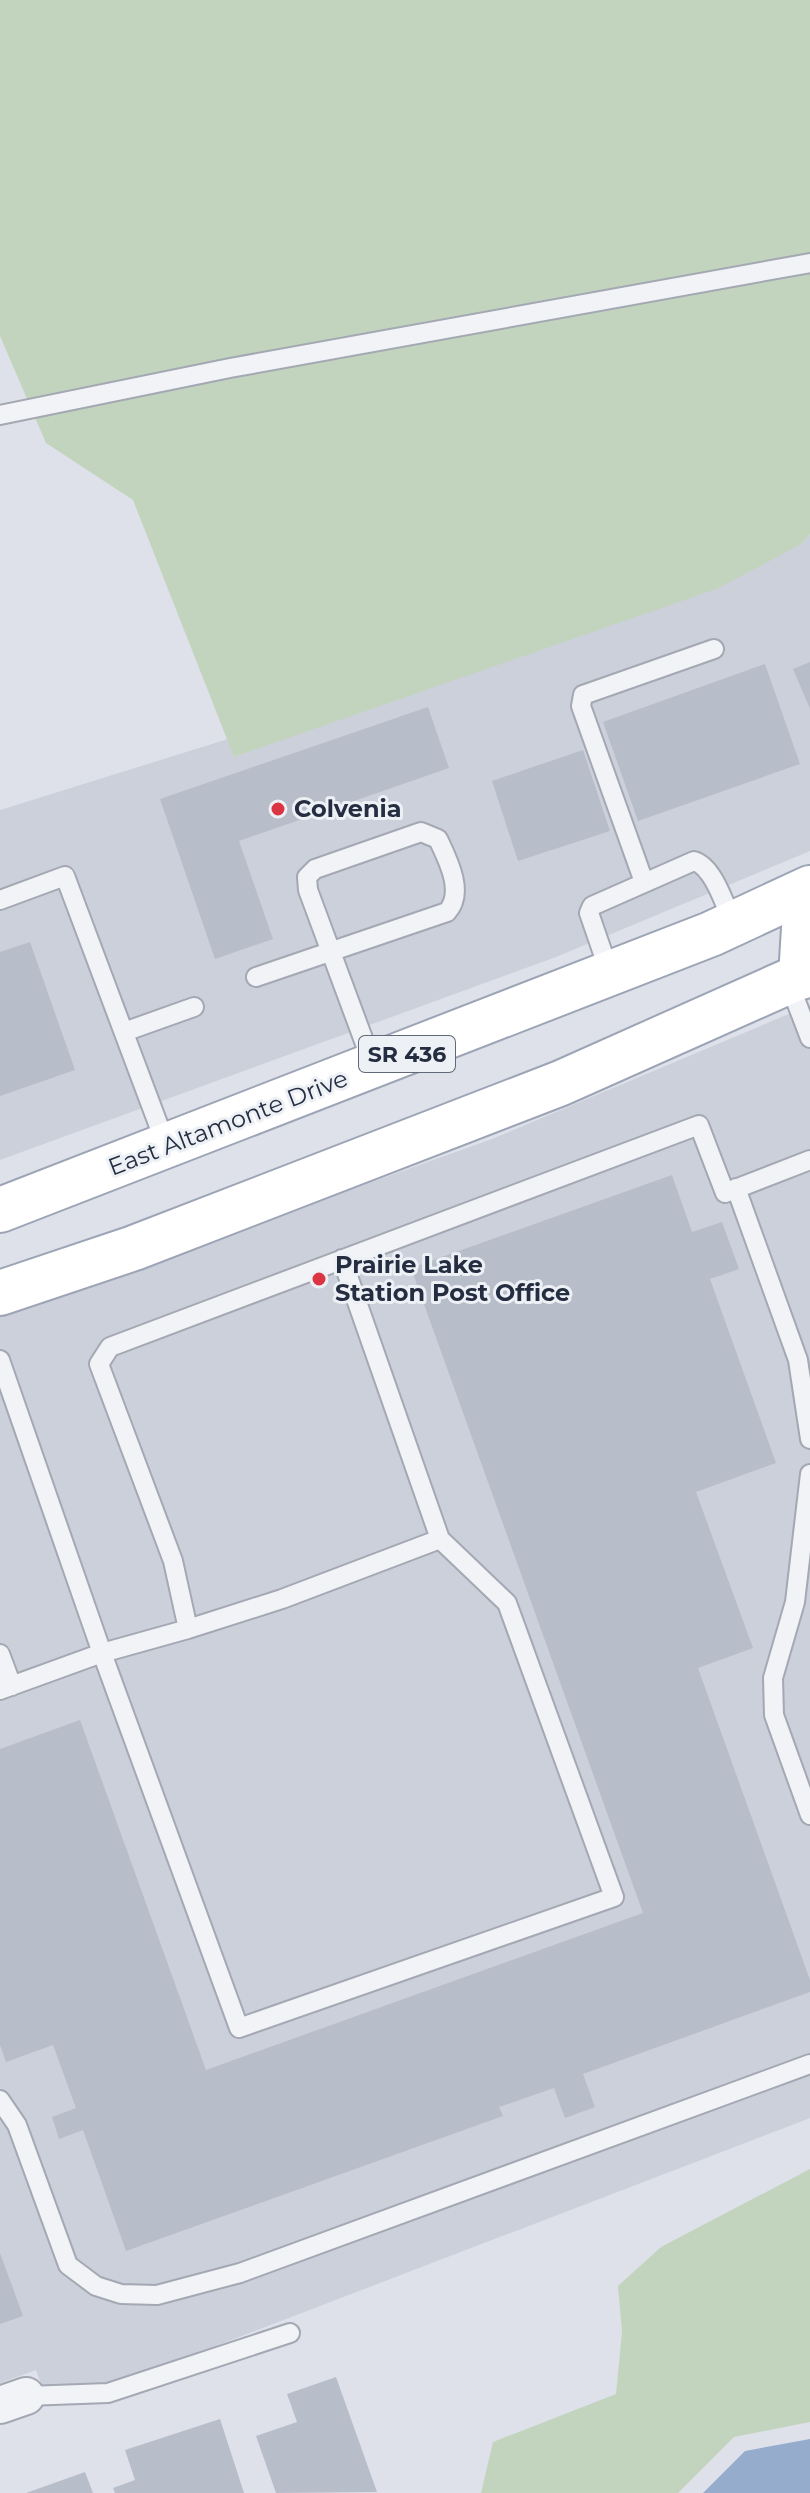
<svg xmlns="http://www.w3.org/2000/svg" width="810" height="2493" font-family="Montserrat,sans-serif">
	<rect width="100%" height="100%" fill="#dee1e9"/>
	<path fill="#ccd0db" d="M810,534V851L556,957L0,1160V810L228,739L234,757L803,543Z
		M810,1005V2118L208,2349L48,2403L36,2370L0,2383V1315L492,1139Z"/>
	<path fill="#c2d4be" d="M0,0H810V534L803,543L719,588L234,757L133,500L46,443L0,336Z
		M810,2169V2422L734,2437L678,2493H481L493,2442L616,2394L622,2332L618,2286L661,2247Z"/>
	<path fill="#95accd" d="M810,2439V2493H703L745,2451Z"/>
	<path fill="#b7bdc9" d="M810,662V709L793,669Z
		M765,664L800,764L638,821L603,722Z
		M428,707L449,768L239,841L273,939L215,959L160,799Z
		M583,750L610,831L518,861L492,781Z
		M30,942L75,1070L0,1096V952Z
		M672,1175L692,1232L722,1222L739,1269L710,1279L776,1463L696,1492L753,1648L698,1668L810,1980V1992L583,2074L595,2107L565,2118L554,2088L499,2107L503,2116L126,2251L83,2130L59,2139L52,2117L76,2108L53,2045L6,2062L0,2045V1749L80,1720L206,2070L643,1913L411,1268Z
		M0,2253L23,2316L0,2324Z
		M336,2377L377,2492L276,2493L256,2436L297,2422L287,2394Z
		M220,2419L244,2493H115L113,2488L135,2480L125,2450Z
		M85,2472L93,2493H26Z"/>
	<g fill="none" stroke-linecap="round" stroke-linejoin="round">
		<g stroke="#a3a8b3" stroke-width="22">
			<path id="service" d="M0,415L230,368L810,263
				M644,882L581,706L583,695L714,649
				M0,900L65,876L166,1145
				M610,974L589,913L592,906L694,861C714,867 725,906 733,923
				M256,977L447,912C465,893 448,860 438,839L421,832L315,869L307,877L308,890L374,1068
				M789,983L810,1038
				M124,1032L194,1007
				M736,1188L798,1360L810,1439
				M0,1360L102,1653L188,1629L173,1561L99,1364L110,1347L699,1125L725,1193L810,1160
				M810,1474L795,1602L773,1678L774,1715L810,1815
				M188,1629L282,1599L440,1539L342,1259
				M0,1654L12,1686
				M0,1690L102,1653L239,2028L614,1897L507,1603L440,1539
				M0,2100L17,2125L68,2265L96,2286L121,2294L157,2295L240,2273L810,2064
				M26,2396L108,2393L290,2333"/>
		</g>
		<g stroke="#a3a8b3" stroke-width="40">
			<path id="minor" d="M0,2405L26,2396"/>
		</g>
		<g stroke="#9ca4b6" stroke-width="48">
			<path id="primary" d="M801,977L804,928L810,924
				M0,1210L711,934L810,888
				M0,1293L134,1248L561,1083L810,972"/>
		</g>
		<use href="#service" stroke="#f1f3f7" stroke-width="18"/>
		<use href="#minor" stroke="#f1f3f7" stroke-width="36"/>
		<use href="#primary" stroke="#fff" stroke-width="44"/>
	</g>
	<g fill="#db3543" stroke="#edf1f6" stroke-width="3">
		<circle cx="278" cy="809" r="8"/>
		<circle cx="319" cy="1279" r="8"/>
	</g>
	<g text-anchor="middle" stroke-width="6" stroke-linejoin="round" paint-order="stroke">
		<rect fill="#edf1f6" stroke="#616877" stroke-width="2" x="359" y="1036" width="96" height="36" rx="6"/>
		<g font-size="22" font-weight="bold" fill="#252e41">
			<text x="407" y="1062">SR 436</text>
		</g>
		<g font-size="24" font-weight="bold" fill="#252e41" stroke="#edf1f6" text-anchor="start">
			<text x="294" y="817">Colvenia</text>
			<text x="335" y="1273">Prairie Lake<tspan x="335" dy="28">Station Post Office</tspan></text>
		</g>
		<g font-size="24" fill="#252e41" stroke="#edf1f6">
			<text transform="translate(228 1123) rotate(-21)" y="8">East Altamonte Drive</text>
		</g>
	</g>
</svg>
